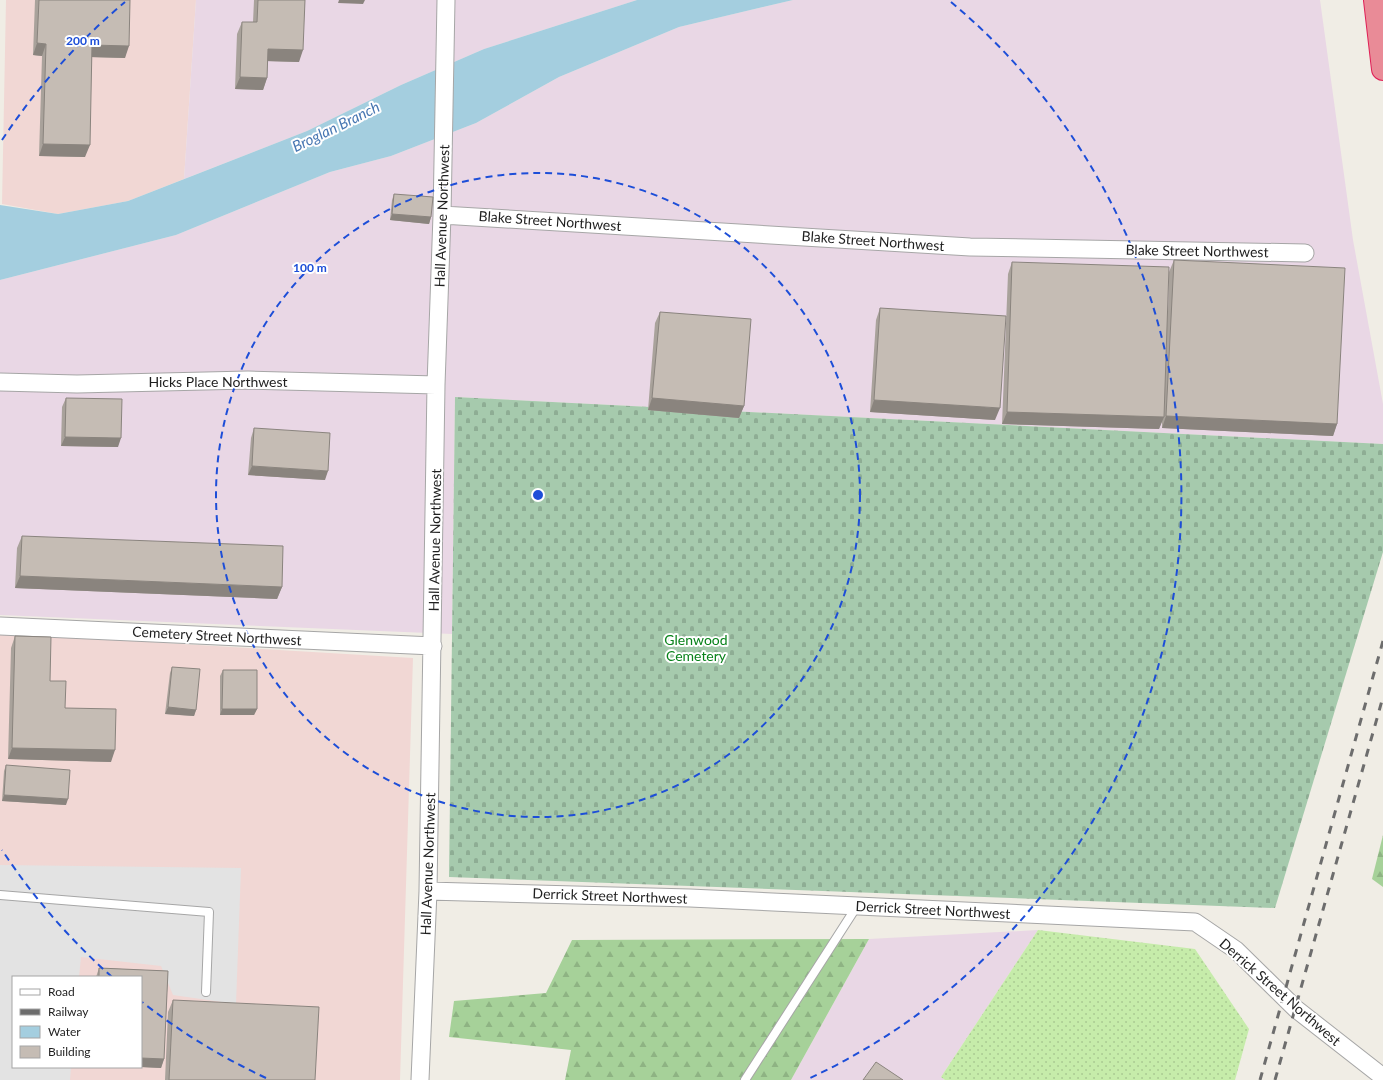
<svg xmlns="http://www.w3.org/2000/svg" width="1383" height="1080" font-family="Lato,sans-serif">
	<defs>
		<pattern id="grass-dots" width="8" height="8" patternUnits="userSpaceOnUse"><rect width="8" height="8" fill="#c6ecaa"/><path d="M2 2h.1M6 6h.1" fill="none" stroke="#aaca92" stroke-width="1.8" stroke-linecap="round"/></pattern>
		<pattern id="forest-firs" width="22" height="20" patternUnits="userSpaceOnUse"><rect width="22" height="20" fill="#a6d199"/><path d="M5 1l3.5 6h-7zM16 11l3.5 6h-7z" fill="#8eb383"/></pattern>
		<pattern id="cemetery-stones" width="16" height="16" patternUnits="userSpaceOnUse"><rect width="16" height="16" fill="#a6caad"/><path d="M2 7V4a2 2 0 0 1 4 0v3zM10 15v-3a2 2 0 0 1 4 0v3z" fill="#8ead94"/></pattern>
	</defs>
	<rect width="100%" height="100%" fill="#f0ede5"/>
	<path fill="#f1d7d4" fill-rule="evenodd" d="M6,0H196L184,179L128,201L58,214L2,204Z
		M0,633L413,658L400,1080H0ZM13,977H141V1067H13Z"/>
	<path fill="#e9d7e5" d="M196,0H637L484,49L401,85L307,131L184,179Z
		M793,0H1320L1353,240L1383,404V444L455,397L452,634L0,615V280L176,235L330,172L391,156L476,123L559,77L679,27Z
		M1038,930L941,1077L945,1080H791L869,939Z"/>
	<path fill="url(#grass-dots)" d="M1038,930L1195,949L1249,1029L1235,1080H945L941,1077Z"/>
	<path fill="url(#forest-firs)" d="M1383,835V887L1372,879Z
		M869,939L791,1080H565L571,1050L449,1037L454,1001L546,993L572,940Z"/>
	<path fill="url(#cemetery-stones)" d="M455,397L1383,444V552L1275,908L449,877Z"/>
	<path fill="#e3e3e3" d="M0,865L241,868L236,1004L173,995L161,966L81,957L79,977H13V1067H71L70,1080H0Z"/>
	<path fill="#a4cedf" d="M637,0H793L679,27L559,77L476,123L391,156L330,172L176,235L0,280V205L58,214L128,201L307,131L401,85L484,49Z"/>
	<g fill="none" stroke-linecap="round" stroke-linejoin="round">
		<g stroke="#a6a6a6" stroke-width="10">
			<path id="lane" d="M0,895L209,912L206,992
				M745,1080L857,906"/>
		</g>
		<g stroke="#a6a6a6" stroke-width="19">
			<path id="street" d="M442,215L970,247L1305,253
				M0,382L77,384L248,380L436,385
				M0,626L433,646
				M428,891L690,898L1195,922L1236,950L1296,1009L1383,1077
				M420,1080L428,891L436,385L442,215L446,0"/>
		</g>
		<g stroke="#e02057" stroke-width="24">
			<path id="highway" d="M1375,0L1383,69"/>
		</g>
		<use href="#lane" stroke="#fff" stroke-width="8"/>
		<use href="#street" stroke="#fff" stroke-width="17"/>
		<use href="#highway" stroke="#e98b97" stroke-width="22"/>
		<path stroke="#6d6d6d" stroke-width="3" stroke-dasharray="8 8" stroke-linecap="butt" d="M1260,1080L1383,641
			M1275,1080L1383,697"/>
	</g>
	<path fill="#a9a29b" d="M35,0H130L125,58L92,57L85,157L39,156L42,56L33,55Z
		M254,0H305L299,62L268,61L267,78L263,90L235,89L237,34L242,22H253Z
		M394,194L431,217L429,224L390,220L392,200Z
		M1174,260L1337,424L1333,436L1162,428V421L1159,429L1002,424L1008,274L1012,262L1168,311L1169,272Z
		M880,308L995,420L870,412L876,320Z
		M660,312L744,406L739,418L648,410L655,323Z
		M66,398L118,447L61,446L62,407Z
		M254,428L325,480L248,475L251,438Z
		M22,536L282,587L277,599L15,588L17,548Z
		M15,636L50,681L65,708L111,762L8,759L11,648Z
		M172,667L196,710L194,716L165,714L170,673Z
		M223,670L257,709L254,715H220V676Z
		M6,765L66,805L2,801L4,771Z
		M99,968L168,971L164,1059L161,1068L141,1067V977H96Z
		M173,1000L315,1080H165L168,1012Z"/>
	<path fill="#8a847e" d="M339,0H365L363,4L338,3Z
		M37,43L46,44L42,56L33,55Z
		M92,45L129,46L125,58L88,57Z
		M268,49L303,50L299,62L264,61Z
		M240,77L267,78L263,90L235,89Z
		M43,144L90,145L85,157L39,156Z
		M392,214L431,217L429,224L390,220Z
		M652,398L744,406L739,418L648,410Z
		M874,400L1000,408L995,420L870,412Z
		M1007,412L1164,417L1159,429L1002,424Z
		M1166,416L1337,424L1333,436L1162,428Z
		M65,437L121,438L118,447L61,446Z
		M252,466L328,471L325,480L248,475Z
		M20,576L282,587L277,599L15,588Z
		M168,707L196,710L194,716L165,714Z
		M222,709H257L254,715H220Z
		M12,748L115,750L111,762L8,759Z
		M4,795L68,799L66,805L2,801Z
		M141,1058L164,1059L161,1068L141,1067Z"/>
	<path fill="#c5bcb4" stroke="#8a847e" d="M39,0H130L129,46L92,45L90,145L43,144L46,44L37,43Z
		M258,0H305L303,50L268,49L267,78L240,77L242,22H257Z
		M394,194L433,197L431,217L392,214Z
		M1174,260L1345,268L1337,424L1166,416Z
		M1012,262L1169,267L1164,417L1007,412Z
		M880,308L1006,316L1000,408L874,400Z
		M660,312L751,319L744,406L652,398Z
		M66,398L122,399L121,438L65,437Z
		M254,428L330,433L328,471L252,466Z
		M22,536L283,546L282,587L20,576Z
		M15,636L51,637L50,681H66L65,708L116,709L115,750L12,748Z
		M172,667L200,669L196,710L168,707Z
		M223,670H257V709H222Z
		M6,765L70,770L68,799L4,795Z
		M99,968L168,971L164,1059L141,1058V977H99Z
		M173,1000L319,1007L315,1080H169Z
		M876,1062L903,1080H863Z"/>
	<g fill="none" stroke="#1d4ed8" stroke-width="2" stroke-dasharray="7 5">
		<circle cx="538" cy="495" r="322"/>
		<path d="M266 1078A643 643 0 0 1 142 1002M112 977A643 643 0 0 1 2 850M2 140A643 643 0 0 1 125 2M951 2A643 643 0 0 1 810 1078"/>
	</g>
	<g text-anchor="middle" stroke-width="4" stroke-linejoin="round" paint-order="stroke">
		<g font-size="14" fill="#1f1f1f" stroke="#fff">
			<text transform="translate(442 216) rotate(-88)" y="5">Hall Avenue Northwest</text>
			<text transform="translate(550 221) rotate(4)" y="5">Blake Street Northwest</text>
			<text transform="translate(873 241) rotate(4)" y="5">Blake Street Northwest</text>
			<text transform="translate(1197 251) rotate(1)" y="5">Blake Street Northwest</text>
			<text x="218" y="387">Hicks Place Northwest</text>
			<text transform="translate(435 540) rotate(-89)" y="5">Hall Avenue Northwest</text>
			<text transform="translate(217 636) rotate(3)" y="5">Cemetery Street Northwest</text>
			<text transform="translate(428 864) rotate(-88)" y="5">Hall Avenue Northwest</text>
			<text transform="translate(610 896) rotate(2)" y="5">Derrick Street Northwest</text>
			<text transform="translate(933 910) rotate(3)" y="5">Derrick Street Northwest</text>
			<text transform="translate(1280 992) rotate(41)" y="5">Derrick Street Northwest</text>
		</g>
		<g font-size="14" fill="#08821a" stroke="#fff">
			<text x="696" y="645">Glenwood<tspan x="696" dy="16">Cemetery</tspan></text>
		</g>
		<g font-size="15" font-style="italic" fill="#4877b2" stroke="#fff">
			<text transform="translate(336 127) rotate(-26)" y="5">Broglan Branch</text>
		</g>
	</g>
	<circle cx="538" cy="495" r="6" fill="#1d4ed8" stroke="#fff" stroke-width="2"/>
	<g font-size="12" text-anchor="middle" font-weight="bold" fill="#1d4ed8" stroke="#fff" stroke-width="4" stroke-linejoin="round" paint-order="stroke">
		<text x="83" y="45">200 m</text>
		<text x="310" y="272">100 m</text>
	</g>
	<rect x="12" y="976" width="130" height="92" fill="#ffffff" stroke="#a5a5a5"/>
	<rect x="20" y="989" width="20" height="6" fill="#ffffff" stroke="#a5a5a5"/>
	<text x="48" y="996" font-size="12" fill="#1f1f1f">Road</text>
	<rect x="20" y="1009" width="20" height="6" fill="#6d6d6d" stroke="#a5a5a5"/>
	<text x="48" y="1016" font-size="12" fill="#1f1f1f">Railway</text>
	<rect x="20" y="1026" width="20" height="12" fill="#a4cedf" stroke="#a5a5a5"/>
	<text x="48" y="1036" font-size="12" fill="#1f1f1f">Water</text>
	<rect x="20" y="1046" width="20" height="12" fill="#c5bcb4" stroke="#a5a5a5"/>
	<text x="48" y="1056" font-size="12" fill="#1f1f1f">Building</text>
</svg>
